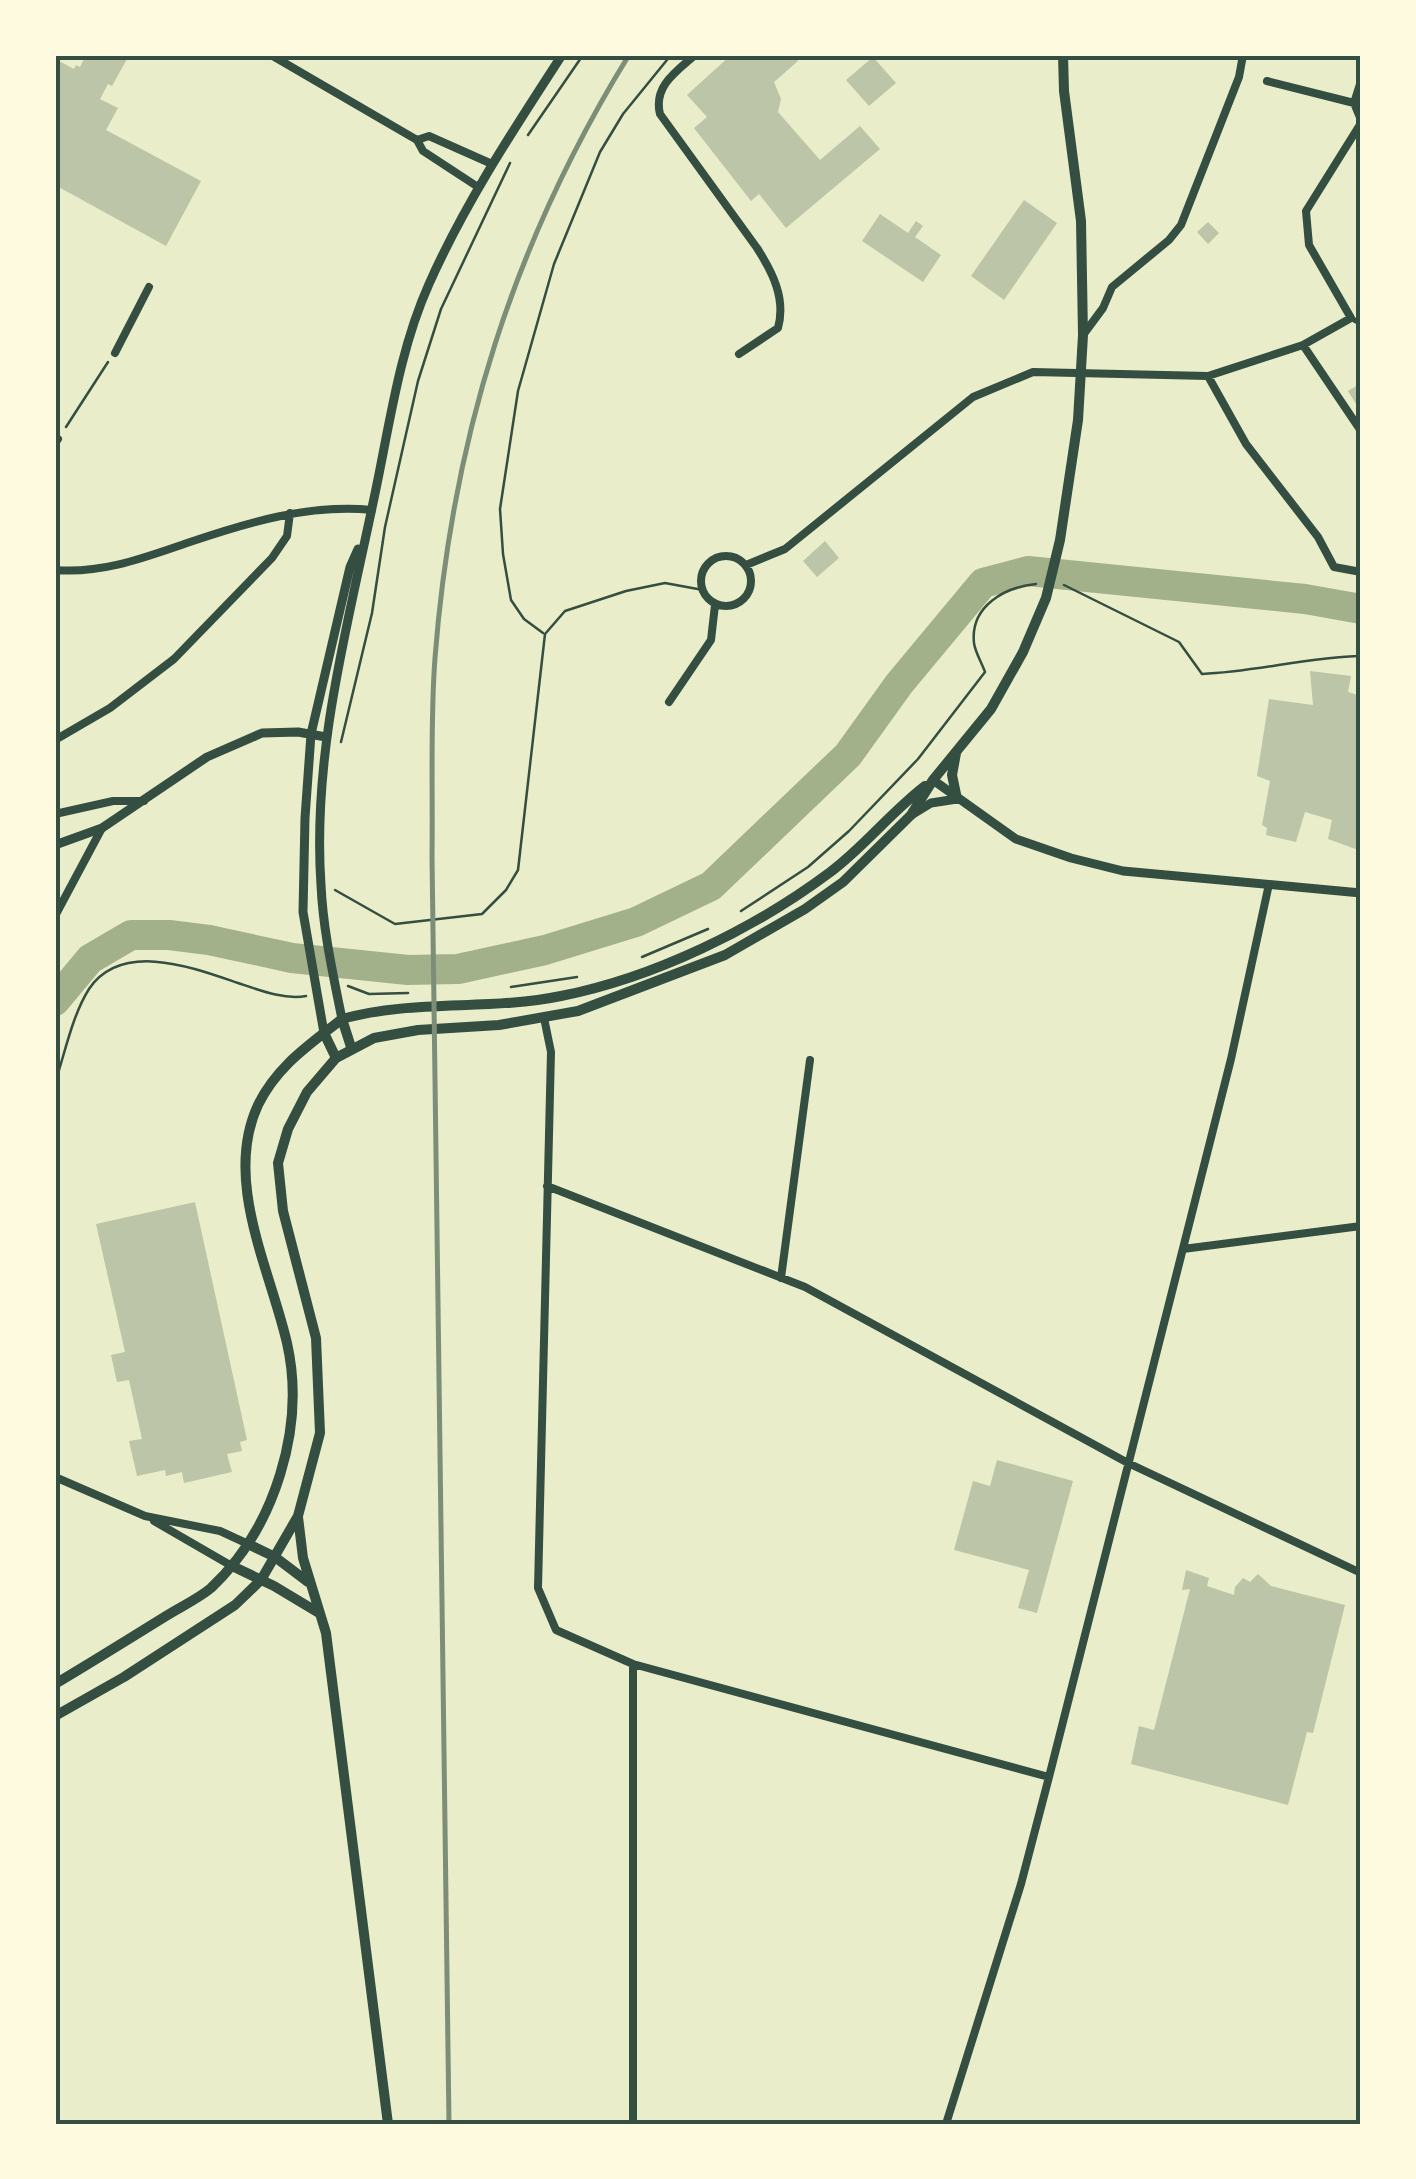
<svg xmlns="http://www.w3.org/2000/svg" width="1416" height="2179" font-family="Quicksand,sans-serif">
	<rect width="100%" height="100%" fill="#e9edc9"/>
	<g fill="none" stroke-linecap="round" stroke-linejoin="round">
		<path stroke="#a3b18a" stroke-width="30" d="M55,1001L90,959L131,935H169L209,940L292,958L408,970L458,969L545,950L636,922L711,886L848,755L899,684L983,583L1028,571L1305,599L1361,609"/>
	</g>
	<path fill="#bcc5a7" d="M86,55H119L127,59L112,86L108,84L100,99L118,108L106,130L201,181L166,246L55,185V59L74,69L76,65L80,67Z
		M731,55H793L798,61L774,82L781,99L778,112L820,160L860,126L880,149L786,228L759,194L751,201L694,128L707,117L687,95Z
		M873,57L896,83L869,106L846,80Z
		M1024,200L1057,223L1004,300L971,276Z
		M880,214L908,233L916,221L923,226L915,237L941,255L923,282L862,241Z
		M1208,222L1219,233L1208,244L1197,232Z
		M1361,383V412L1348,391Z
		M825,541L839,558L817,577L803,561Z
		M1310,671L1351,676L1348,692L1361,696V851L1328,839L1332,820L1305,812L1296,842L1266,835L1267,828L1262,825L1270,781L1257,776L1269,699L1313,705Z
		M195,1202L247,1440L240,1442L242,1451L227,1454L232,1472L184,1483L182,1472L166,1476L165,1470L137,1476L129,1441L142,1439L129,1380L117,1382L111,1355L125,1352L96,1224Z
		M997,1460L1073,1481L1037,1613L1018,1608L1029,1570L954,1550L973,1481L990,1486Z
		M1186,1570L1209,1578L1207,1586L1234,1595L1235,1587L1243,1578L1250,1582L1258,1574L1271,1586L1345,1605L1313,1733L1307,1732L1288,1805L1131,1764L1139,1726L1154,1730L1190,1589L1182,1590Z"/>
	<g fill="none" stroke-linecap="round" stroke-linejoin="round">
		<path stroke="#344e41" stroke-width="2.5" d="M528,135L583,55
			M66,427L108,362
			M1064,585L1179,642L1202,674C1256,672 1307,657 1361,656
			M543,633L524,619L511,600L503,554L500,509L518,391L554,264L600,152L623,114L671,55
			M341,742L372,613L385,527L418,381L441,309L510,163
			M335,890L395,924L482,914L506,890L518,870L545,634L565,611L626,591L665,583L703,590
			M741,911L808,867L849,831L918,759L985,672C982,663 975,652 974,643C970,606 1005,587 1036,584
			M642,957L708,929
			M348,986L369,994L408,993
			M511,987L577,977
			M55,1083C65,1053 72,1016 89,989C122,940 194,968 238,983C259,990 284,1000 306,996"/>
		<path stroke="#344e41" stroke-width="5" d="M1351,318L1361,324"/>
		<path stroke="#344e41" stroke-width="8" d="M271,55L417,140L423,151L478,187
			M695,55C677,71 653,86 660,114L757,248C773,273 786,299 778,328L739,354
			M1267,81L1354,103
			M1361,81L1354,103L1361,120
			M417,140L429,136L492,164
			M1083,335L1103,308L1112,287L1169,240L1181,225L1239,77L1243,55
			M1303,345L1361,431
			M115,353L149,287
			M1208,376L1246,444L1318,537L1334,567L1361,572
			M55,443L58,439
			M701 581a25 25 0 1 1 50 0a25 25 0 1 1-50 0Z
			M746,565L785,549L973,397L1033,372L1208,376L1303,345L1351,318L1309,245L1306,211L1361,123
			M55,570C103,574 146,557 190,542C249,522 309,504 372,510
			M669,702L711,640L715,605
			M55,740L110,708L174,659L272,558L287,536L290,513
			M55,814L113,801H144
			M55,916L102,828
			M544,1018L551,1052L538,1588L556,1630L633,1664L1049,1777
			M547,1186L805,1287L1128,1463L1361,1573
			M1183,1249L1361,1226
			M781,1278L810,1060
			M55,1477L145,1516L220,1531L246,1543
			M154,1521L230,1565
			M633,1664V2124
			M946,2124L1021,1884L1049,1777L1231,1059L1269,884"/>
		<path stroke="#344e41" stroke-width="9" d="M933,780L1016,839L1071,858L1123,871L1361,893
			M913,814L931,803L957,799
			M55,845L102,828L207,757L262,733L298,732L326,737
			M342,1019C333,974 323,930 321,885C312,755 347,628 373,503C389,430 398,353 429,284C465,203 514,129 562,55
			M324,1033L303,912L305,818L311,734L350,567L358,549"/>
		<path stroke="#344e41" stroke-width="10" d="M956,753L952,775L957,799
			M342,1019L351,1047
			M324,1033L336,1058
			M298,1517L303,1558L326,1633L388,2124
			M246,1543L275,1557L308,1582
			M230,1565L274,1586L319,1613
			M55,1684C92,1662 129,1639 166,1616C180,1607 198,1599 211,1588C275,1528 306,1427 287,1343C270,1269 223,1180 258,1105C277,1066 309,1045 342,1019C413,999 489,1011 561,996C653,978 754,929 829,873C863,848 890,813 925,786
			M55,1716L124,1677L235,1605L261,1580L298,1516L320,1433L316,1338L283,1211L278,1163L288,1129L307,1092L336,1058L374,1038L418,1030L499,1025L578,1011L725,955L805,909L843,882L911,815L933,780L991,709L1023,652L1046,598L1060,540L1078,420L1083,335L1081,221L1064,91L1063,55"/>
		<path stroke="#7c8e77" stroke-width="5" d="M449,2124L432,856C433,790 430,724 435,658C452,438 513,243 629,55"/>
	</g>
	<rect width="1416" height="2179" fill="none" stroke="#fefae0" stroke-width="115"/>
	<rect x="58" y="58" width="1300" height="2064" fill="none" stroke="#344e41" stroke-width="4"/>
</svg>
